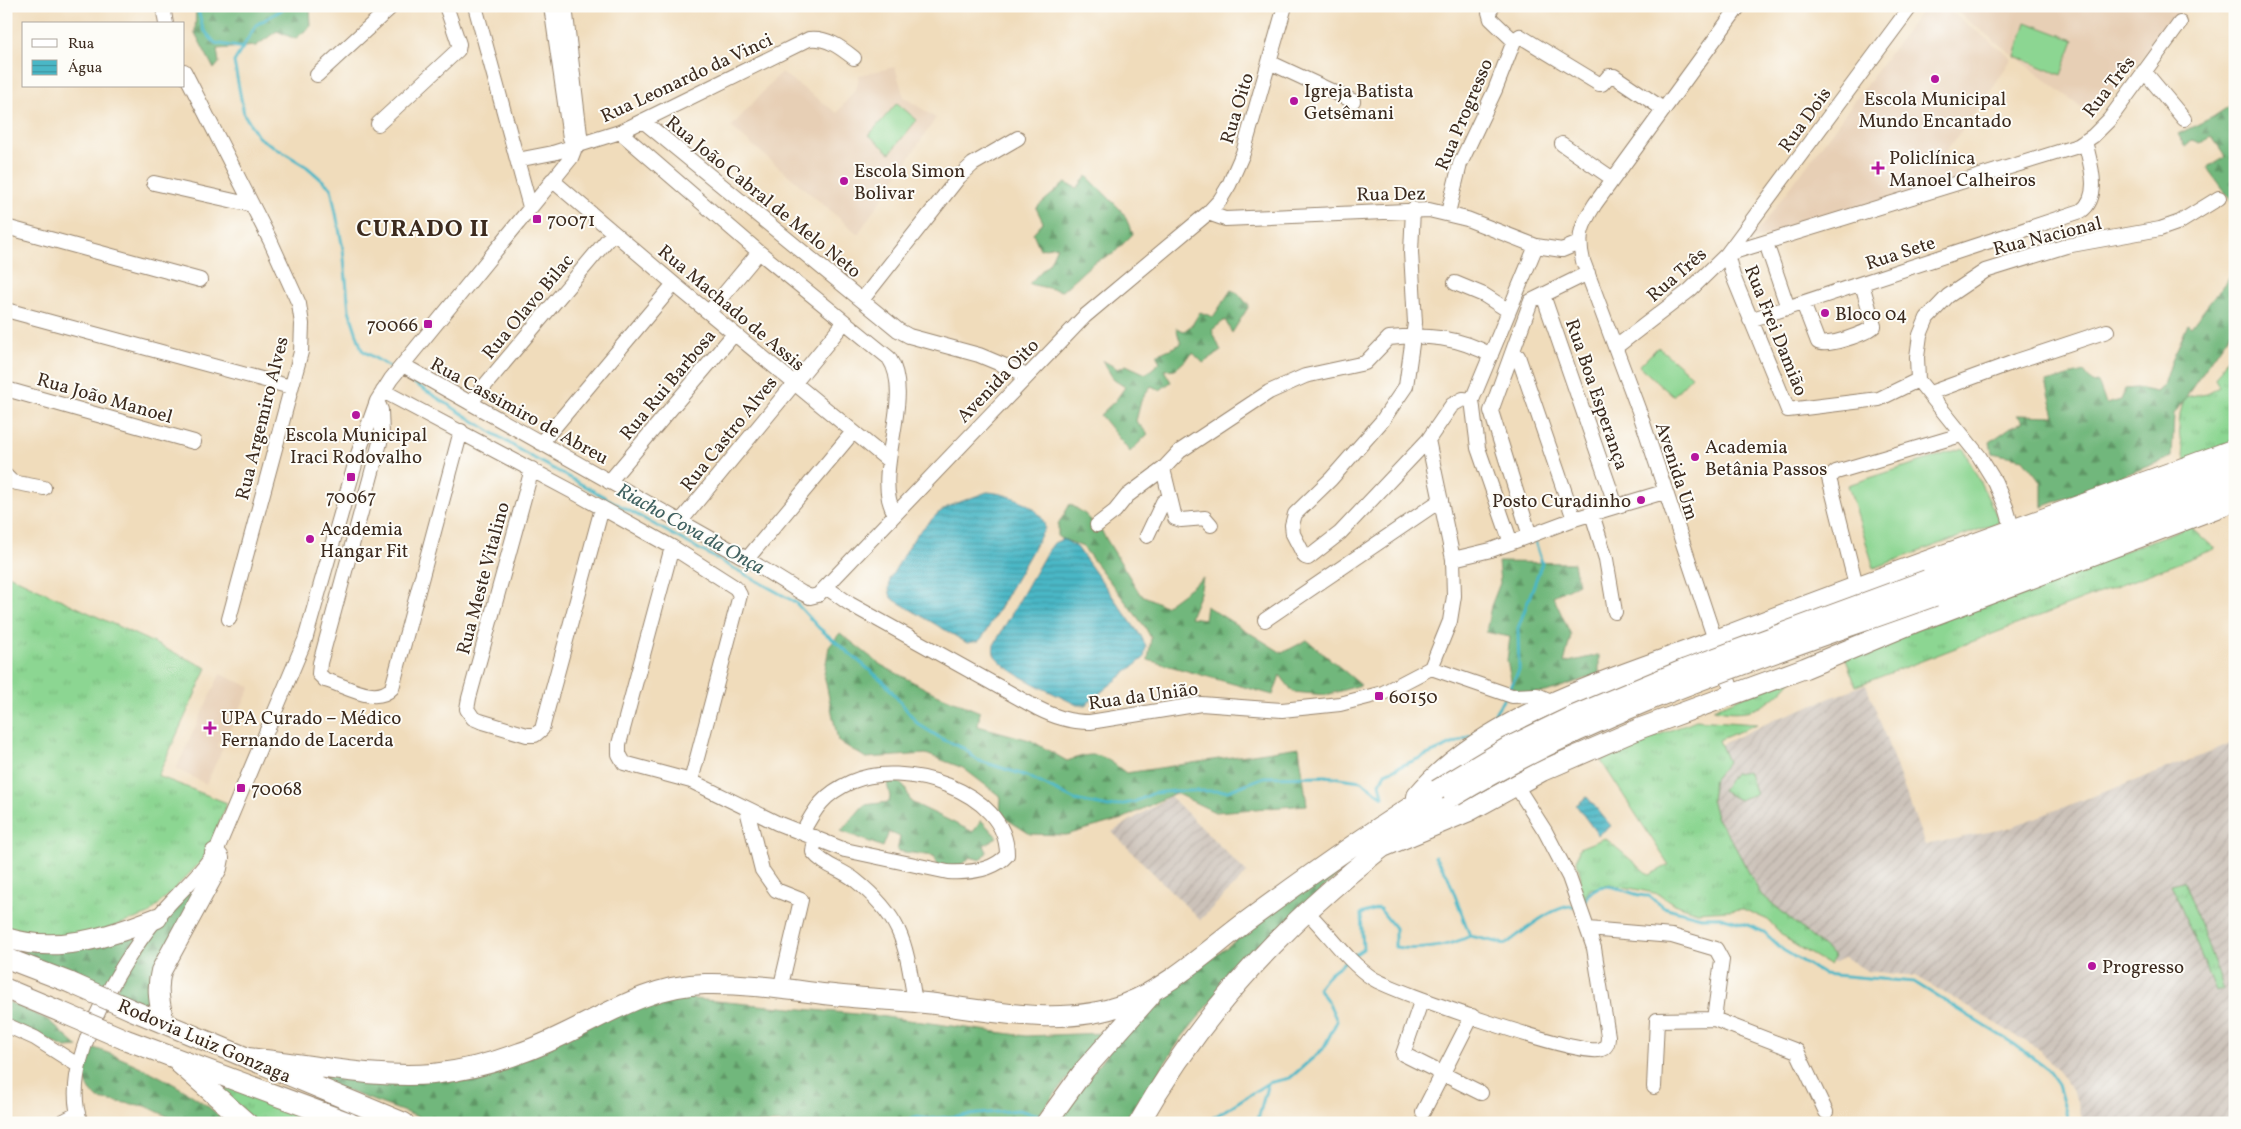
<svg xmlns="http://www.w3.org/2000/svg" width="2241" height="1129" font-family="Vollkorn,serif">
	<defs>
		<pattern id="industrial-furrows" width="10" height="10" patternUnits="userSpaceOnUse" patternTransform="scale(1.25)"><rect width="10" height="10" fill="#ccc2b9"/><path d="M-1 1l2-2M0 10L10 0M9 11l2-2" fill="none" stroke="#b0a79f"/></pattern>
		<pattern id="grass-tufts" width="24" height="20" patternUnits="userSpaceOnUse" patternTransform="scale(1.25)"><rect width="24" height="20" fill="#8cd692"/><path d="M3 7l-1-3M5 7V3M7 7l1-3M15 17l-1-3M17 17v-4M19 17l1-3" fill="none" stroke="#7ab87d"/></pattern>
		<pattern id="forest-firs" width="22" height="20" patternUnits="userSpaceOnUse" patternTransform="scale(1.25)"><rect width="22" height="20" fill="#71b77c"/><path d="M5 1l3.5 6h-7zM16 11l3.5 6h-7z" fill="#5e9565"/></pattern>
		<pattern id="water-rules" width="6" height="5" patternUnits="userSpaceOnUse" patternTransform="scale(1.25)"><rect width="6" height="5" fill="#4ab7c6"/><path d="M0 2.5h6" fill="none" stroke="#3f95a0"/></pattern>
	</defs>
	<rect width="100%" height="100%" fill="#fdfcf7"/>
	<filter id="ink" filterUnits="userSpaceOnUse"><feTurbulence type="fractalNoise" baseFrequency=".02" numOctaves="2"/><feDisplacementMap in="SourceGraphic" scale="10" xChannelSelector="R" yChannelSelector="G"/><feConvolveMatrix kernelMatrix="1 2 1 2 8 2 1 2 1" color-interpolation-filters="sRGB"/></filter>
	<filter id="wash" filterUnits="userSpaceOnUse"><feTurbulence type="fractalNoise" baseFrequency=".0096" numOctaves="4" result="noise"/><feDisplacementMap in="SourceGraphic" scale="20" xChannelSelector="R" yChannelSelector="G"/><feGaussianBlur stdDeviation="1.12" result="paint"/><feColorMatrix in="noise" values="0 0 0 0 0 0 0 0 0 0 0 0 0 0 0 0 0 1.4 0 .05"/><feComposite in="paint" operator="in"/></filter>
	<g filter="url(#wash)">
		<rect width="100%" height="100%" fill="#f0dcbb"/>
		<path fill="#e7cfb5" d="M1925,6H1943L2012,58L1986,98L1940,159L1964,177L1744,243L1764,223Z
			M1949,6H2185L2093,116Z
			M895,67L904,97L936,118L858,234L731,127L781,72L837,113L857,87L859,75Z
			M220,674L251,687L230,729L226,728L217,746L223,748L206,784L176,769Z"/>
		<path fill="url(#industrial-furrows)" d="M1866,684L1925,845L2008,828L2198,757L2235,741V1123H2084L2073,1090L2040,1050L1916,976L1867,971L1845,957L1834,963L1799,948L1782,922L1653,776L1774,720Z
			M1170,796L1247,873L1200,920L1112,832Z"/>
		<path fill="url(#grass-tufts)" stroke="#648058" d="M2229,355L2235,371V440L2186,461C2178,437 2176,421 2185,397L2207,393L2219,387L2215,379Z
			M2190,526L2215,549L1856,686L1845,657Z
			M6,574L207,668L158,776L227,803L205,858L149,914L83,937L20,932L6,928Z
			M1795,676C1772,705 1752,718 1713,709Z
			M1696,720L1757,724L1719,740L1728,762L1714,779L1711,800L1717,819L1731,839L1760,893L1835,957L1829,965L1788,941L1768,920L1743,909L1697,912L1674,904L1659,894L1610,884L1590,889L1582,903L1574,880L1581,878L1577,861L1579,848L1605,838L1649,875L1669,865L1601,761L1634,745Z
			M1748,771L1756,794L1739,800L1722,791L1734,773Z
			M2184,881L2224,989L2216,991L2171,884Z
			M207,1082L227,1085L329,1123H252Z"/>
		<path fill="url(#forest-firs)" stroke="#56704d" d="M196,6H310L311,26L295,39L277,31L256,46L217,49L219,63L214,69L195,33Z
			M2235,94V206L2207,168L2226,157L2212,137L2200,143L2193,140L2185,147L2178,134L2213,117L2234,103L2230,98Z
			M1087,176L1123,212L1133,234L1113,254L1094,262L1062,291L1029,284L1050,262L1057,246L1040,249L1033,233L1043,222L1036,208L1065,183L1077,188Z
			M2235,234V326L2174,414L2172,457L2042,507V483L2023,459L1992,453L1990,442L2011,427L2023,422L2017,415L2055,416L2046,382L2084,372L2093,383L2098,382L2106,404L2121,400L2125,389L2137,388L2156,392L2164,385L2171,363L2188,324L2191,327L2231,275Z
			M1231,290L1238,293L1249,306L1232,333L1225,320L1212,330L1221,351L1203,363L1193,353L1176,369L1164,370L1171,382L1160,390L1151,386L1141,401L1136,421L1148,434L1130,452L1100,415L1116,400L1125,387L1114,380L1102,360L1118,369L1126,365L1146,374L1160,362L1156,355L1181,344L1176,328L1184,331L1192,325L1200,312L1213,317Z
			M1070,504L1085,514L1102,532L1140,594L1165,606L1203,578L1200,593L1190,617L1204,619L1206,606L1282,653L1307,640L1361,685L1326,695L1293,692L1280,675L1273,695L1148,660L1151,638L1145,627L1083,547L1058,537V525Z
			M1498,562L1574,563L1578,584L1553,596L1571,635L1564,663L1599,655V674L1546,692L1514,695L1507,660L1510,637L1486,632L1491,606L1500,583Z
			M840,633L881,665L932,692L980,712L978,726L1030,740L1067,761C1098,750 1101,754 1126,773L1299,747L1307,805L1215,812L1175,793L1122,819L1066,835L1030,834L1000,815L1001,797L963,768L926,754L866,758L838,741L824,674L829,647Z
			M899,782L905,788L911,802L973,832L981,820L997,837L984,845L987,852L981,860L970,857C963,866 951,871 939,868L934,856L897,851L900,837L889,832L883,847L841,831L864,805L889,802L890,797L887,783Z
			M1348,856L1351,861L1212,1001L1182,1037L1126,1123H1054L1121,1035L1162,996Z
			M210,865L187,912L158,1017L114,993L146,940Z
			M145,927L101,990L6,948Z
			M672,997L878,1016L1026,1036L1104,1033L1032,1123H435L278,1066L453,1079L603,1019Z
			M6,1001L48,1020L78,1047L66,1048L6,1020Z
			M94,1048C134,1061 198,1093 227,1123H181L146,1106L98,1099C81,1082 79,1067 94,1048Z"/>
		<path fill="#8cd692" stroke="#648058" d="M2026,22L2074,40L2061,75L2015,56Z
			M897,103L917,120L890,153L869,135Z
			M1658,347L1692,376L1673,396L1639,366Z
			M1963,448L2000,522L1874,568L1848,485Z"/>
		<path fill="url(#water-rules)" stroke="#427072" d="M987,492C1007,493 1043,505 1045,528L984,635L979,641L967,643L891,598L889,589L890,578L916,535L937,514L949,506Z
			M1063,539L1077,547L1141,636L1146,646L1144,658L1085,705H1077C1056,694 1012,676 998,659C993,655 993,651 994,645L1045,555L1054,543Z
			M1587,797L1611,826L1598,835L1576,805Z"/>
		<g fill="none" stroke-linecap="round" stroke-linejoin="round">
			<path stroke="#4ab7c6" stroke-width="3" d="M197,6L203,29L215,43L243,48
				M288,6L256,25L234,62L244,114L258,137L307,167L331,188L343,249L349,310L362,350L394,370
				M401,375L523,452L795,602L819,628L885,683L918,724L942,739L965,749L977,760L1027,776L1075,800L1109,807L1134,802L1154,793L1175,791H1228L1264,777L1325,776L1361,781L1383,797
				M1508,692L1519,670L1518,628L1542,563L1534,538
				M1479,732L1489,722L1505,697
				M1383,796L1380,783L1385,773L1471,736
				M1435,857L1447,874L1470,936
				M1582,905C1587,902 1587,896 1591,892C1609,876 1631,898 1649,896L1663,907L1701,917H1720L1745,924L1764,932L1783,950L1823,974L1914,982L2014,1044L2046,1068L2058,1085L2069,1123
				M1470,936L1506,944C1523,932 1554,904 1575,906
				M1353,956L1363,949L1361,914L1379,908L1395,928V947C1419,951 1448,947 1470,936
				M1058,1120L1070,1123
				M901,1123L915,1117L930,1119L1018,1110L1043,1116
				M1205,1123L1268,1083L1290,1078L1323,1049L1337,1021L1329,1003L1318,988L1330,973L1346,961
				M1257,1123L1268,1083"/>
		</g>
	</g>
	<g filter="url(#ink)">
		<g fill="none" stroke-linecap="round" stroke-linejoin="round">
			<g stroke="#96836c" stroke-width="16">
				<path id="minor" d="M163,6L166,24
					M475,6L530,207
					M551,6L570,138L577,144
					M1493,6L1489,12L1491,19L1514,41
					M1269,62L1353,101
					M184,71L270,240L299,304L302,324L301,352L229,619
					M2144,71L2184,119
					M317,75L392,6
					M643,121L898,330L909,336L979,355L1027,375
					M378,124L458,50L459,44L446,6
					M620,132L759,252L889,358C916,398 870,475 895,514
					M1562,144L1613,179
					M517,160L553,153L620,132L809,39C827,37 840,47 854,58
					M552,180L674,284L889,461
					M154,183L252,205
					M1413,209L1411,252L1415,323L1406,386L1382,421L1331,479L1295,514L1292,525L1293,534L1305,557L1308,558L1340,533L1428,440L1452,405L1463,399L1472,400
					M1208,213L1225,219L1429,210L1467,219L1536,246L1562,250L1579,243
					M1448,213L1460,164L1495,90L1514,41L1520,36L1599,84H1602L1609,76H1614L1663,109
					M6,227L200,280
					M1766,243L1788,308
					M1727,254L1911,6
					M1727,254L1733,276L1788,410L1879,399L1918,380
					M1455,283L1484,295L1509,311
					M1543,295L1616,506
					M862,300L959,177L973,164L1018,138
					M1803,303L1818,342C1826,348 1867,333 1874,326L1862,284
					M6,310L291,387
					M709,312L759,252
					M1750,320L2081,211C2102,196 2090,163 2085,141
					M1616,347L1690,290L1727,254L2078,146L2093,136L2109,120L2180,23
					M1518,356L1574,519
					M403,365L747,559L802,593L810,597L818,595L1085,316L1208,213L1220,200L1229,185L1243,153L1285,6
					M6,389L194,442
					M383,391L577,494L672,547L736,588L740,595L691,781
					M1930,393L2017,361L2107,331
					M377,401L381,410L382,435L320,663L319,674L325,680C345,685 375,706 392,688L461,431
					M470,403L613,233
					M541,443L674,284
					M532,469L469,698L467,709L473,718L480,721L527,735H535L542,729L602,508
					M1163,469L1175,518L1181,520L1205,518L1211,525
					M6,476L12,482L44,488
					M609,482L734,334
					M1592,514L1606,559L1615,612
					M680,522L844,323
					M1097,525L1115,511L1127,496L1163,469L1180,451L1269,392L1305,376L1365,363L1389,338C1426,334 1458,337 1491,355
					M2013,531L2006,507L1995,482L1979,456L1918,380L1917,357L1920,335L1927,318L1948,296L1985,271L2066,246L2160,229L2180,222L2219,198
					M1147,536L1163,502L1170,497
					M1530,536L1491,411L1531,301L1588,273
					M1511,543L1478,448L1472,400L1536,246
					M672,547L619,744V754L624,763L691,781L777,823L845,850L948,872C968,873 993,871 1007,855C1008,790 901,759 851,782C824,794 815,808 802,833
					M747,559L853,432
					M1453,559L1491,550L1574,519L1664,492
					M1856,585L1829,478L1836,472L1961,435
					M827,588L850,604L1037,708C1055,717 1070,722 1090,722L1201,704L1282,710L1340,704L1383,693L1431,668L1450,621L1454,596L1453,559L1428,440
					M1265,620L1441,500
					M1431,668L1512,696L1537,695L1553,702
					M1733,694L1639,411L1583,261C1577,236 1581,226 1595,204L1739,6
					M747,810L762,870L776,890L801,900L782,981
					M815,837L813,852C824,866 841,869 855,880C870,892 889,911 898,930C908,951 911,979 915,1002
					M1306,911C1328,932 1347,961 1372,978C1396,993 1576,1055 1599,1050C1607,1048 1608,1043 1608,1036L1594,948L1569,877L1545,831L1515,784
					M1588,929L1672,936L1716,949L1722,960L1714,1019
					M1422,999L1403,1054L1481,1093
					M6,1025L35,1038L79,1066
					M1654,1087L1657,1020L1714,1019L1797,1051L1826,1112
					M1423,1112L1472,1016
					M60,1123L77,1114
					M81,1123C57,1065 121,963 156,919C176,894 201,875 218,847L305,640L358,454L377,401L391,379L571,158L580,135L565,6"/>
			</g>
			<g stroke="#96836c" stroke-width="22">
				<path id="highway" d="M1927,580L2235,464
					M1934,596L2235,482
					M1417,796C1486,713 1619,678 1716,640C1888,573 2062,513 2235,449
					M1378,849L1469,811L1542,771L1641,728L1805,668L1913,623L2235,501
					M6,938C58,954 109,937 157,918
					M6,958L71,983
					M6,989L61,1012
					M132,1010L404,1123
					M164,1023C160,1005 156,990 161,971L217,868L219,858L215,853
					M124,1039L350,1123
					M248,1058C309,1064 372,1079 433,1074C462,1071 493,1063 520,1053C583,1032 637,985 705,984C747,983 790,990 833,995C867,999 901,1000 935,1004C996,1012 1066,1027 1125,1004C1170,987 1208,950 1247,921C1308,876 1372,831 1437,790
					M180,1064L247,1123
					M1046,1123L1085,1069L1150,996
					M1139,1123C1215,989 1320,887 1446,801"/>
			</g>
			<use href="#minor" stroke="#fff" stroke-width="14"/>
			<use href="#highway" stroke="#fff" stroke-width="20"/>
			<g stroke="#96836c" stroke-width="22" stroke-linecap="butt">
				<path id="highway-bridge" d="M1437,790L1507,748L1569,718L1686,669L1927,580
					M1454,796C1603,706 1771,655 1934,596
					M71,983L132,1010
					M61,1012L124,1039"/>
			</g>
			<use href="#highway-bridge" stroke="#fff" stroke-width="20"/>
		</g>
	</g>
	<g fill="#b5179e" stroke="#fdfcf7" stroke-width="2">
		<circle cx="1935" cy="79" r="5"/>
		<circle cx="1294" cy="101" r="5"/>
		<path d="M1875.5 160.5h5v5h5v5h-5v5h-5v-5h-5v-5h5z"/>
		<circle cx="844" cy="181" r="5"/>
		<rect x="532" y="214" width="10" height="10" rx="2.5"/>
		<circle cx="1825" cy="313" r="5"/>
		<rect x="423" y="319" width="10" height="10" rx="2.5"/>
		<circle cx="356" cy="415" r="5"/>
		<circle cx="1695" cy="457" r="5"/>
		<rect x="346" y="472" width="10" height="10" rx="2.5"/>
		<circle cx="1641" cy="500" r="5"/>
		<circle cx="310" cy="539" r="5"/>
		<rect x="1374" y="691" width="10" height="10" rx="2.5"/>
		<path d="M207.5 720.5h5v5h5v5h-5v5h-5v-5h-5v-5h5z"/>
		<rect x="236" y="783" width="10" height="10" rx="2.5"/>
		<circle cx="2092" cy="966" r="5"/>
	</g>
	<g text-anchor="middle" stroke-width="4" stroke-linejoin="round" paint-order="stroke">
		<g font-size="19" fill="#3b2a1e" stroke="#fdfcf7">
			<text transform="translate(686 77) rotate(-25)" y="7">Rua Leonardo da Vinci</text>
			<text transform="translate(2108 86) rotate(-52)" y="7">Rua Três</text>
			<text transform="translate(1236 108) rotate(-73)" y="7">Rua Oito</text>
			<text transform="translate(1463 114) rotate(-67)" y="7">Rua Progresso</text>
			<text transform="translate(1804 119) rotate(-54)" y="7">Rua Dois</text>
			<text transform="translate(1391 193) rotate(-1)" y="7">Rua Dez</text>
			<text transform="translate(764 196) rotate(39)" y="7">Rua João Cabral de Melo Neto</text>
			<text transform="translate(2047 235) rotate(-14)" y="7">Rua Nacional</text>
			<text transform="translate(1900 252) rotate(-18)" y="7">Rua Sete</text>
			<text transform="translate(1676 274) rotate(-41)" y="7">Rua Três</text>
			<text transform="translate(527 306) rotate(-50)" y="7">Rua Olavo Bilac</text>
			<text transform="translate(732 307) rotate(40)" y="7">Rua Machado de Assis</text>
			<text transform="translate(1777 330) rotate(68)" y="7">Rua Frei Damião</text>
			<text transform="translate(997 380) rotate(-46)" y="7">Avenida Oito</text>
			<text transform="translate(667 384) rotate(-50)" y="7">Rua Rui Barbosa</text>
			<text transform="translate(1598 394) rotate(71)" y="7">Rua Boa Esperança</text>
			<text transform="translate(105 397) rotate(16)" y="7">Rua João Manoel</text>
			<text transform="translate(520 410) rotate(29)" y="7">Rua Cassimiro de Abreu</text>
			<text transform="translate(261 418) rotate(-76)" y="7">Rua Argemiro Alves</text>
			<text transform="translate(728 433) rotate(-51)" y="7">Rua Castro Alves</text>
			<text transform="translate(1678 471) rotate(72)" y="7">Avenida Um</text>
			<text transform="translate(482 578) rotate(-75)" y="7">Rua Meste Vitalino</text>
			<text transform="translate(1143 695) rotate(-8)" y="7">Rua da União</text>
			<text transform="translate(205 1040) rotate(23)" y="7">Rodovia Luiz Gonzaga</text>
		</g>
		<g font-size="19" fill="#3b2a1e" stroke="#fdfcf7" text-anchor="start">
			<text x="1304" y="97">Igreja Batista<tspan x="1304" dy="22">Getsêmani</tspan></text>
			<text x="1935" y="105" text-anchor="middle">Escola Municipal<tspan x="1935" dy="22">Mundo Encantado</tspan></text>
			<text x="1889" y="164">Policlínica<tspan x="1889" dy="22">Manoel Calheiros</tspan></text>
			<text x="854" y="177">Escola Simon<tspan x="854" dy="22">Bolivar</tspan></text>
			<text x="547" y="226">70071</text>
			<text x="1835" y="320">Bloco 04</text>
			<text x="418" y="331" text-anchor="end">70066</text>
			<text x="356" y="441" text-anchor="middle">Escola Municipal<tspan x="356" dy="22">Iraci Rodovalho</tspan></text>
			<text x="1705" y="453">Academia<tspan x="1705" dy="22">Betânia Passos</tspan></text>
			<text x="351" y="503" text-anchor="middle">70067</text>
			<text x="1631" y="507" text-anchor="end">Posto Curadinho</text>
			<text x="320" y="535">Academia<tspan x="320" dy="22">Hangar Fit</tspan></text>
			<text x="1389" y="703">60150</text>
			<text x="221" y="724">UPA Curado – Médico<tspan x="221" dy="22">Fernando de Lacerda</tspan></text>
			<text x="251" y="795">70068</text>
			<text x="2102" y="973">Progresso</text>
		</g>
		<g font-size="20" font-style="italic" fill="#416261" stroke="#fdfcf7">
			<text transform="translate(691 528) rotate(29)" y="7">Riacho Cova da Onça</text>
		</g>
		<g font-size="24" font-weight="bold" letter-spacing="1" fill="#3b2a1e" stroke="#fdfcf7">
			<text x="423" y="236">CURADO II</text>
		</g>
	</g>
	<rect width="2241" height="1129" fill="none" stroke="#fdfcf7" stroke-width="25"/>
	<rect x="22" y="22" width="162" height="65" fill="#fdfcf7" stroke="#afa8a0"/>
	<rect x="32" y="39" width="25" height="8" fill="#ffffff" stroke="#afa8a0"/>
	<text x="68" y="48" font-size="15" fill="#3b2a1e">Rua</text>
	<rect x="32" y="60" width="25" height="15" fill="url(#water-rules)" stroke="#afa8a0"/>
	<text x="68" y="72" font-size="15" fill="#3b2a1e">Água</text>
</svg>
